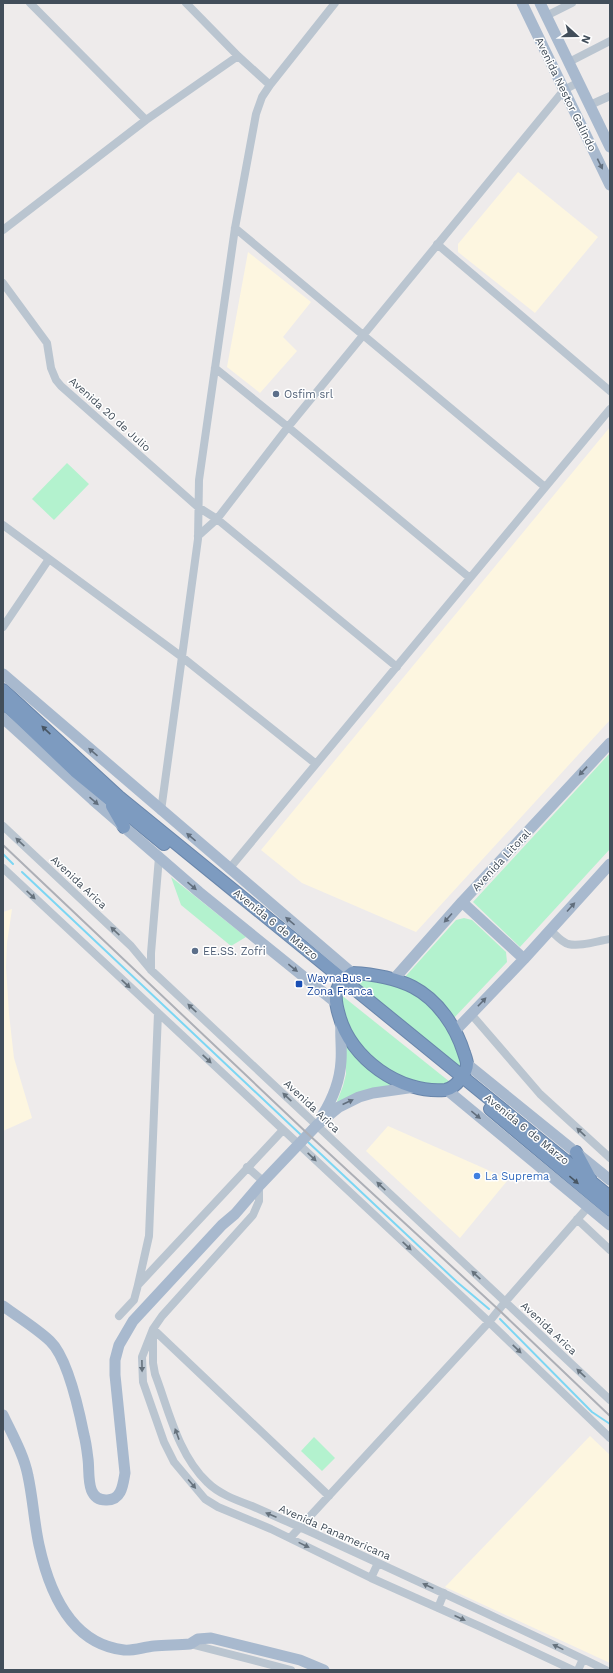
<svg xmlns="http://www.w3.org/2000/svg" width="613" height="1673" font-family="'Work Sans',sans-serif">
	<rect width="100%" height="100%" fill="#eeebeb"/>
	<path fill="#fdf6e0" d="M518,172L598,237L535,313L458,252V244Z
		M248,252L311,302L283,337L297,351L260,393L227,367Z
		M610,427V720L416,932L302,883L261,850Z
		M12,909L7,943L6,967L9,1014L14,1058L32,1118L3,1131V912Z
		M388,1126L497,1174L507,1181L460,1238L366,1151Z
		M590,1436L610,1455V1663L445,1587Z"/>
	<path fill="#b3f2ce" d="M67,463L89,484L54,520L32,499Z
		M610,753V849L520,947L473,902Z
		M171,877L246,937L231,946L181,905Z
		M464,918L472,920L506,952L507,962L453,1019L405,977L456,920Z
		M353,979L387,981L418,996L435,1010L448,1027L462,1065L461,1070Z
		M340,994L450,1082C439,1087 429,1085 418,1082C378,1072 341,1037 340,994Z
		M346,1042L376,1075L397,1086L336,1104L343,1086L346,1074Z
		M314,1437L335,1458L322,1471L301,1451Z"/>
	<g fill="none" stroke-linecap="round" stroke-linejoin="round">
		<path stroke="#7cd6f3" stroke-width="2" d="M3,854L13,864
			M22,872L300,1134
			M308,1142L457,1282L489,1309
			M500,1319L592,1412L610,1424"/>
		<g stroke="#6986ab" stroke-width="14">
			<path id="highway" d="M3,690L119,797L610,1197
				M3,702L75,771L164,844
				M112,806L124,827
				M352,973C373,974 393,977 413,987C438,1000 456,1027 464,1053C465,1056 467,1061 467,1064C467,1069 464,1074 461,1078C457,1084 452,1089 445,1090C400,1094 350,1058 339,1015C333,995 334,986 352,973Z
				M490,1109L610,1210
				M576,1152L590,1178"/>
		</g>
		<path stroke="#bac5d0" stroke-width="8" d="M30,3L146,120
			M186,3L238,56L270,85
			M546,16L572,3
			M569,62L610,41
			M590,105L610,96
			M235,228L545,487
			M3,230L146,120L238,56
			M437,244L610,391
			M3,283L47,343L51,368L56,380L61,386L198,507L217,519L397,667
			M215,368L288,427L470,578
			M3,525L182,657L316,764
			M198,536L217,519L288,427L564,90L579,82
			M3,627L49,559
			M161,811L198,539L199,480L235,228L256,114L262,97L270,85L335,3
			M3,826L131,946L151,970L610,1400
			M3,868L489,1322L610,1438
			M229,869L610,409
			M550,930C555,934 561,942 568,944C581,947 597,941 610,939
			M151,970V953L159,857
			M471,1014L540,1094L610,1158
			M247,1167L263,1181
			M259,1186V1201L253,1215L162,1316L153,1329L142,1357L143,1382L164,1442L174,1462L205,1499L218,1507L271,1529L371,1578L481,1627L573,1670
			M577,1219L610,1250
			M138,1285L149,1236L158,1013
			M119,1316L134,1300L138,1285L283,1130
			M153,1329L329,1496
			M153,1334V1363L155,1374C169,1411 178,1454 207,1482C219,1494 236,1500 252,1506C272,1515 293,1524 313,1533C411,1578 509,1623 606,1670
			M290,1538L489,1322L505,1302L588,1207
			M371,1578L378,1563
			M438,1608L444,1593
			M190,1644L291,1670
			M578,1670L583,1659"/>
		<path stroke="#a8b9ce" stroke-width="11" d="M522,3L610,185
			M540,3L610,147
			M3,674L352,973
			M3,718L93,800L199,892L335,1002
			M462,902L524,959
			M394,979L462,902L610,743
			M455,1031L524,959L610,864
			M467,1064L610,1180
			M447,1090L610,1225
			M322,1116C332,1100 340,1080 341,1061C342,1048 340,1036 341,1024
			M3,1306C18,1317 36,1328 50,1341C68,1358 79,1410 84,1435C86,1442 87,1451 88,1459C90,1473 85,1501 107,1500C122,1500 123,1484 125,1473L115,1375V1360L119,1345L133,1321L222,1225L235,1214L259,1186L317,1125L339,1107L359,1097L373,1093L415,1087
			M3,1415C12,1434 24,1455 28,1476C33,1499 34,1522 39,1545C49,1591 71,1644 124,1650C133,1651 144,1647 154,1646C166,1645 178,1645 190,1644L198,1639L211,1638L300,1660L324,1670"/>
		<use href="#highway" stroke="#7d9bc0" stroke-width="12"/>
		<path stroke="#adb0b7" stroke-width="2" d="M3,845L308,1134L499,1310L610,1416"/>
	</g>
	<defs><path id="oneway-solid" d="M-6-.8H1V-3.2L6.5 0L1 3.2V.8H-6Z"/></defs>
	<g fill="#616e7d">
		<use href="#oneway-solid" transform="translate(600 164) rotate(64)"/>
		<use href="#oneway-solid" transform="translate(93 752) rotate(-139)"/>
		<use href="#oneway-solid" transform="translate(583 771) rotate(133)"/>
		<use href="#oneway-solid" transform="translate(94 801) rotate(41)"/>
		<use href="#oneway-solid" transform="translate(191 837) rotate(-140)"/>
		<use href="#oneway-solid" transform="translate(192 886) rotate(41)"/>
		<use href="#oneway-solid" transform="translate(571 907) rotate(-48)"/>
		<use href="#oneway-solid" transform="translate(448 918) rotate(132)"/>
		<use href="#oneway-solid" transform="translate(290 921) rotate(-140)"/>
		<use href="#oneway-solid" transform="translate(293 968) rotate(39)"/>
		<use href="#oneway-solid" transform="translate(482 1002) rotate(-46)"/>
		<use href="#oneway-solid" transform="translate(348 1102) rotate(-25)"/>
		<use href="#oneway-solid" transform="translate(476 1115) rotate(39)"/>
	</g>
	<g fill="#485664">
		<use href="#oneway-solid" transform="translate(46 730) rotate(-137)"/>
		<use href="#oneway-solid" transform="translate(574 1180) rotate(40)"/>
	</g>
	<g fill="#66727d">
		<use href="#oneway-solid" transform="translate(20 842) rotate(-137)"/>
		<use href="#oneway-solid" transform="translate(31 895) rotate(43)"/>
		<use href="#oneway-solid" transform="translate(115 931) rotate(-137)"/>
		<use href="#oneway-solid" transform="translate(126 984) rotate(43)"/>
		<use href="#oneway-solid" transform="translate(192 1008) rotate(-137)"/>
		<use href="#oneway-solid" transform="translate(207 1059) rotate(43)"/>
		<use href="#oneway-solid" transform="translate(287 1097) rotate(-137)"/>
		<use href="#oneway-solid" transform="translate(581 1132) rotate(-137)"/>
		<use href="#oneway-solid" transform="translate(312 1157) rotate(43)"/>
		<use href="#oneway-solid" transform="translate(381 1186) rotate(-137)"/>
		<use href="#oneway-solid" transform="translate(407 1246) rotate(43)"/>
		<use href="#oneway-solid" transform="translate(476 1275) rotate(-137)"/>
		<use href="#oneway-solid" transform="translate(517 1349) rotate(44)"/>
		<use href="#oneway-solid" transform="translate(142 1366) rotate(89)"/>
		<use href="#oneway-solid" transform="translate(581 1373) rotate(-137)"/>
		<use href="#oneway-solid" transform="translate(177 1434) rotate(-110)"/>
		<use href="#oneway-solid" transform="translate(192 1484) rotate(50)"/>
		<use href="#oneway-solid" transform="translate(271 1515) rotate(-157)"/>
		<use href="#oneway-solid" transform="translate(304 1545) rotate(26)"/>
		<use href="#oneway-solid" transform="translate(428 1586) rotate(-155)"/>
		<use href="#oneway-solid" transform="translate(460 1618) rotate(24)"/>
		<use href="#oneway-solid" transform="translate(558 1647) rotate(-154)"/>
	</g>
	<g fill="#5c6f8a" stroke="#fff" stroke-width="1.5">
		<circle cx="276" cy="394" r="4"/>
		<circle cx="195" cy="951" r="4"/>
	</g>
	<rect fill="#1a4fb4" stroke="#fff" stroke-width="1.5" x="295" y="980" width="8" height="8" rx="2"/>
	<circle fill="#3f7fe0" stroke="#fff" stroke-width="1.5" cx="477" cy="1176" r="4"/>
	<g text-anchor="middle" stroke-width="3" stroke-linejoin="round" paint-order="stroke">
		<g font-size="11" fill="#424e5a" stroke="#fff">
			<text transform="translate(566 94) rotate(64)" y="4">Avenida Nestor Galindo</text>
			<text transform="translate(110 414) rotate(42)" y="4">Avenida 20 de Julio</text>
			<text transform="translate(501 860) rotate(-47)" y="4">Avenida Litoral</text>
			<text transform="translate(79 882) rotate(43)" y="4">Avenida Arica</text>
			<text transform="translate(276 924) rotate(39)" y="4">Avenida 6 de Marzo</text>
			<text transform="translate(312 1106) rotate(43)" y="4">Avenida Arica</text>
			<text transform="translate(527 1129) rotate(39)" y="4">Avenida 6 de Marzo</text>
			<text transform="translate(549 1328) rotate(43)" y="4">Avenida Arica</text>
			<text transform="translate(335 1532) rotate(24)" y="4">Avenida Panamericana</text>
		</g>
		<g font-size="11" fill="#4e5e75" stroke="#fff" text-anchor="start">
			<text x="284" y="398">Osfim srl</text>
			<text x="203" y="955">EE.SS. Zofri</text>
		</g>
		<g font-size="11" fill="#164399" stroke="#fff" text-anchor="start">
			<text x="307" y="982">WaynaBus -<tspan x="307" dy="13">Zona Franca</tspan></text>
		</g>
		<g font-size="11" fill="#366cbe" stroke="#fff" text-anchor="start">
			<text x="485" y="1180">La Suprema</text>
		</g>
	</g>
	<rect width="613" height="1673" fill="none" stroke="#424e5a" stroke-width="8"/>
	<g transform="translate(577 36) rotate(111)" stroke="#ffffff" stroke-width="3" paint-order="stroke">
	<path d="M0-3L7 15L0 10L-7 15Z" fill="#424e5a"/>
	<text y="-6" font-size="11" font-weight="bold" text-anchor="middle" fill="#424e5a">N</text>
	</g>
</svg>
